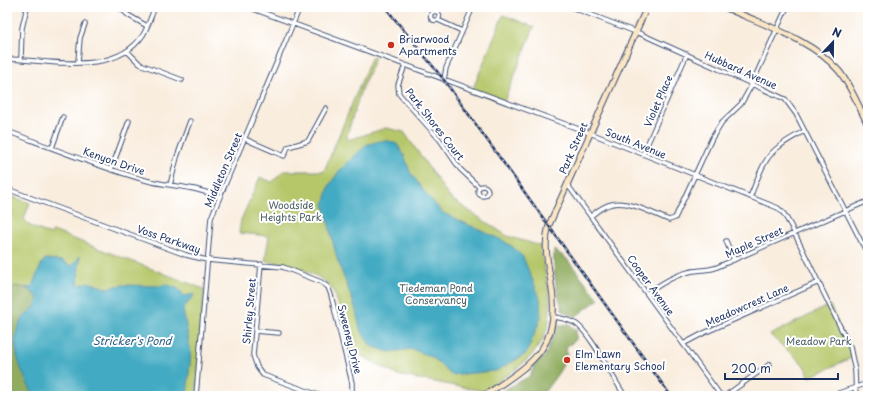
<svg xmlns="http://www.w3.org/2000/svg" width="875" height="403" font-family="'Playpen Sans',sans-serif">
	<rect width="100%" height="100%" fill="#fff"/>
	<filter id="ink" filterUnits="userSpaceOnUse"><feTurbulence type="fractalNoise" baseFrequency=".025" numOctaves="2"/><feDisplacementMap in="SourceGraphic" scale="8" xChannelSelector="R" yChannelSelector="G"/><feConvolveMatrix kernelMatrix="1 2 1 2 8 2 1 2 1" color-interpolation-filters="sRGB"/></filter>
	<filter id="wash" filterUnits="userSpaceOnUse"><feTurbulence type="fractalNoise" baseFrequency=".012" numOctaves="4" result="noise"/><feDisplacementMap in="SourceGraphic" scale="16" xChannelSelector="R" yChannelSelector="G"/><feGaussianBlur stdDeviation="0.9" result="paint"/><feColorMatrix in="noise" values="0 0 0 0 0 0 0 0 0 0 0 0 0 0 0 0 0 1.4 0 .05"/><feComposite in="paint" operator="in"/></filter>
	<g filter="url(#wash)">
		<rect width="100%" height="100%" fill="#f9edde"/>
		<path fill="#b6c76b" stroke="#687b64" d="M503,15L534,27L504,102L472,91Z
			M372,56L375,57L360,93L347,135L348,140L386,128L404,132L450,198L507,236L541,246C542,265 549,284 550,304C552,351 517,369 483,391L397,375L347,348C344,332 340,301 332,289C323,273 283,263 265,261L269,236L239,233L241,220L260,177L272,182L284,171H324Z
			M7,195L30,203L24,219L30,226L51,235L53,231L204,289L196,396H7L19,312L7,307Z
			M830,305L853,357L810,377L803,364L770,335Z"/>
		<path fill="#90ac5f" stroke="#566e5e" d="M554,250L566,258L599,299L575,317L563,311C556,292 553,271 554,250Z
			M15,286C25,287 32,290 38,298L35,308L15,344L18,358L34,396H7V310L13,312L15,309L14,306L7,303V293Z
			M568,324L576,330V340L566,347C571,361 551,382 543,394L540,396H502L500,392L530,376L535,364L545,356L556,329L561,325Z"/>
		<path fill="#42aac2" stroke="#2e6c90" d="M379,141H389L397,144L405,157L410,172L426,194L443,213L504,241L514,248L523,257L540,298L541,318L526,354L496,371L451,375L432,357L412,349L389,352L371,346L360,329L355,307L337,259L324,205L329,186L339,171L366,145Z
			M80,256C80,264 77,274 79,283L77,284V286L88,282L106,288L123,285L161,286L164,284L177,288L185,296L194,294V295L183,309L191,353L187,396H34C23,374 6,344 22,320C28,310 35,312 38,298L34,293L25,287L31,288L42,263L45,259L61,261L72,266Z"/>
	</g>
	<g filter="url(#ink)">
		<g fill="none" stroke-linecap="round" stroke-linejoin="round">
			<g stroke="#3c4c71" stroke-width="5.5">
				<path id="street" d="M119,7L128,15L147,26
					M248,7L595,135L778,208L784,214L791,226L850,347L855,371L856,396
					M571,7L641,34L785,99L796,114L868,255
					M430.5 16a4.5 4.5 0 1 1 9 0a4.5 4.5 0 1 1-9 0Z
					M438,20L462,31
					M127,51L140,64L182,80
					M7,59C50,60 115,77 143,35C148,27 151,16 155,7
					M21,59L22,28L27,7
					M78,62L80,38L85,24
					M405,65L398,85L399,94L440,140L460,169L478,186
					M444,80L446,68L473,7
					M7,131C52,148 98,167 145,180C170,187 195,186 219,197
					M245,139L284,156L288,147L308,141L326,108
					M52,148L63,117
					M643,154L687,54
					M111,170L129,121
					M567,184L721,396
					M170,185L177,157L190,121
					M478 191a5 5 0 1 1 10 0a5 5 0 1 1-10 0Z
					M7,189L186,255L207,260L283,267L321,282L328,287L331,295L352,383V396
					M750,197C758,179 763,157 780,146C787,140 796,136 804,131
					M591,216C597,211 605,205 612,204C630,200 653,214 669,220L675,218L712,138L722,122L741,104L750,88L787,7
					M726,241L734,260
					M261,264L253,355L257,367L263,375L321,396
					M647,294C660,284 676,274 693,271C700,270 708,270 715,268L868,201
					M554,317C561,318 569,320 575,323C591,333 613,379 625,396
					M255,331L279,333
					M683,344L704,333L819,282
					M196,396L211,218L300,7
					M725,396L770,364
					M830,396L868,383"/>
			</g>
			<g stroke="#3c4c71" stroke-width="7">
				<path id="secondary" d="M724,7C761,24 812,39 839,71C851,86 859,107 868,125
					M484,396C531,364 563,348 551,283C548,263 543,245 549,225L647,7"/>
			</g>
			<use href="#street" stroke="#fff" stroke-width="3.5"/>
			<use href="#secondary" stroke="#fbe6c4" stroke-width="5"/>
			<g stroke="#1b2f5e" stroke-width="2.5">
				<path id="rail" d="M385,7L444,80L671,396"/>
			</g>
			<use href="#rail" stroke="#fff" stroke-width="1" stroke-dasharray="3" stroke-linecap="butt"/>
		</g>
	</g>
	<g fill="#c8321e" stroke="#fff" stroke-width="1.5">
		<circle cx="391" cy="45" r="4"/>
		<circle cx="567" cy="360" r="4"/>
	</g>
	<g text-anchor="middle" stroke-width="4" stroke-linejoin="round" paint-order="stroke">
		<g font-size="10" fill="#1b2f5e" stroke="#fff" text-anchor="start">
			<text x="399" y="43">Briarwood<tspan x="399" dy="12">Apartments</tspan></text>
			<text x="575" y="358">Elm Lawn<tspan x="575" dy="12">Elementary School</tspan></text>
		</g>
		<g font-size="10" fill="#1b2f5e" stroke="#fff">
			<text transform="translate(741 70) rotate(24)" y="4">Hubbard Avenue</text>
			<text transform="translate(658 101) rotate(-66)" y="4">Violet Place</text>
			<text transform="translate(435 124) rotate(52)" y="4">Park Shores Court</text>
			<text transform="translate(636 143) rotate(22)" y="4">South Avenue</text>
			<text transform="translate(573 148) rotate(-66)" y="4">Park Street</text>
			<text transform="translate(114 161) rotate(19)" y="4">Kenyon Drive</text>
			<text transform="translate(223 170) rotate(-67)" y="4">Middleton Street</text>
			<text transform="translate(169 239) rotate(19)" y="4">Voss Parkway</text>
			<text transform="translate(754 242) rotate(-24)" y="4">Maple Street</text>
			<text transform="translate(651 285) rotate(54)" y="4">Cooper Avenue</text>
			<text transform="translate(747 305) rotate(-24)" y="4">Meadowcrest Lane</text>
			<text transform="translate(249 311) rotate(-85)" y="4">Shirley Street</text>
			<text transform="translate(350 339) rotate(76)" y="4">Sweeney Drive</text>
		</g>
		<g font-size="10" fill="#4a5d62" stroke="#fff">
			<text x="291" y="209">Woodside<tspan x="291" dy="12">Heights Park</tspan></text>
			<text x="436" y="292">Tiedeman Pond<tspan x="436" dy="12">Conservancy</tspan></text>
			<text x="819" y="345">Meadow Park</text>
		</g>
		<g font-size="11" font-style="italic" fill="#2b6086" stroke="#fff">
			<text x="132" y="345">Stricker's Pond</text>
		</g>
	</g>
	<rect width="875" height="403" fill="none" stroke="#fff" stroke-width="24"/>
	<g transform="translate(833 42) rotate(22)" stroke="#ffffff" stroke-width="3" paint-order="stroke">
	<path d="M0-3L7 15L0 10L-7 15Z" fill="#1b2f5e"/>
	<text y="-6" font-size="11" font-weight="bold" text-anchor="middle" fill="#1b2f5e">N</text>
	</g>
	<path d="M725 373v6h113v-6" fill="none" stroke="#1b2f5e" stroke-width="2"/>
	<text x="731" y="373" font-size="12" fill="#1b2f5e" stroke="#ffffff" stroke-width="3" paint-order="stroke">200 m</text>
</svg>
